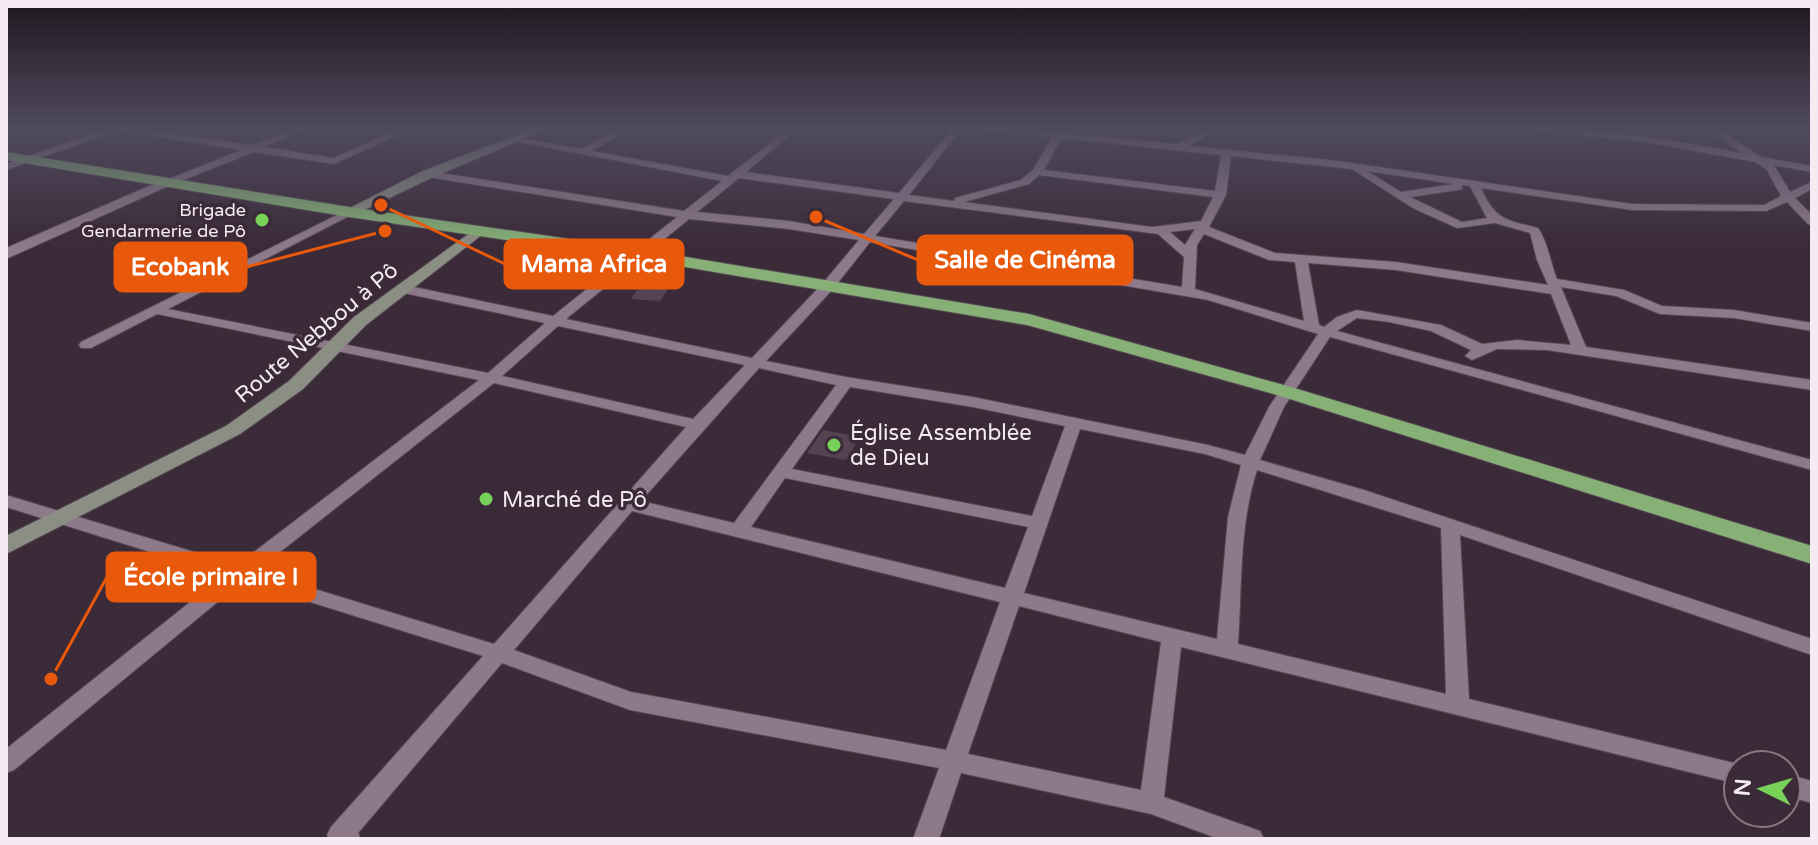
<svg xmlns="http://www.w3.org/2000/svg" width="1818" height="845" font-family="'Varela Round',sans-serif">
	<rect width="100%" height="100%" fill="#3b2a38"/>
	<path fill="#554352" d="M639,287L668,289L660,301L631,299Z
		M823,430L860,437L846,460L807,453Z"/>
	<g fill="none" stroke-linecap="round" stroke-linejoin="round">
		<g stroke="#554752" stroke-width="2">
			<path id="minor" d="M108,128L113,131L111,133L6,170V164Z
				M115,128H135L252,145L297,128H308L265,147L333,158L401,128H413L334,164L254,152L168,186L163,183L164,181L241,150L119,131Z
				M621,128H632L592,151L728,176L789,128H798L746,172L899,193L953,128H962L909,195L954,201L955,198L1021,180L1033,170L1052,137L987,131L983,128H1011L1177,144L1209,128H1219L1189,146L1331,160L1632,204L1764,205L1781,196L1767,170L1755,162L1645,142L1539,131L1535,128C1605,128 1674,141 1742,153L1706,128H1717L1761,157L1812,166V172L1774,165L1790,192L1812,182V189L1795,198L1812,215V225L1808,224L1787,202L1766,211L1632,210L1481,188C1495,220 1506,220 1538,228C1548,242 1550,262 1557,279L1624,290L1662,306L1734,310L1812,323V331L1734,318L1660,314L1616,296L1561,287L1586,347L1812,380V390L1547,350L1497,349L1472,360L1465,356L1471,350L1431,331L1389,322L1357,318L1337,331L1812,460V470L1330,337L1284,407L1260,460L1364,490L1812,639V655L1460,535L1469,699L1738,764L1742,765H1738V784L1181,647L1164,797L1260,831L1264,839H1219L1151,814L961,773L939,839H913L939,768L630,710L502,663L358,833L361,839H329L327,835L331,827L483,656L243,581L14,770L6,773V749L224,575L6,507V495L237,565L479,380L157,314L91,348H81L79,345L81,342L349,209L353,210V214L168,309L488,373L545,323L399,292V286L404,285L553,316L677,217L428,177L423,174L428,171L684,211L722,181L509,140L514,137L581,149ZM1061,138L1221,155L1215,191L1044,170ZM1231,156L1352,169L1413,208L1457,228L1495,223L1530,233L1537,260L1548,285L1396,262L1275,253L1209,227L1226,195ZM1367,171L1454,184L1401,192ZM1039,175L1213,197L1201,221L1152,227L964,202L1029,184ZM739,178L894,199L864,234L789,221L697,212ZM1462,185L1470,186L1487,218L1462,222L1410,197L1458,190L1462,189ZM904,201L1158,234L1184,257L1182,287L875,236ZM689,219L789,229L859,240L823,283L752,358L566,319ZM1195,229L1185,245L1170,232ZM1204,234L1269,260L1295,262L1304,321L1195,289L1197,245ZM870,242L1208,300L1318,334L1269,407L1245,455L1208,445L973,397L846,377L766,361L833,289ZM1308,263L1396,270L1551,294L1571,345L1517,340L1482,344L1441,325L1357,310L1337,317L1324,327L1319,325ZM558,326L745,365L693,419L502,376ZM759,368L836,385L734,523L641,501ZM494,383L686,427L494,644L256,571ZM850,387L973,407L1065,426L1032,516L792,469ZM1080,429L1205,454L1241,465L1228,517L1217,639L1024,593ZM1257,470L1441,528L1446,694L1238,644C1242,586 1239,526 1257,470ZM785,478L1028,527L1005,588L751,527ZM632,511L1000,602L946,750L631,692L514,650ZM1019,606L1161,642L1141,790L968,754Z
				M1786,774L1812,781V803L1786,796Z"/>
		</g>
		<g stroke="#554752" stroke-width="2">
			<path id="tertiary" d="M163,180L175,183L6,259V248Z"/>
		</g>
		<g stroke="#554752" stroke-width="2">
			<path id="secondary" d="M534,128H550L433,177L354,215H344L342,212L423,171Z
				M478,227L485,231L483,234L366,325L303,389L240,434L6,554V536L226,426L289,381L354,317Z"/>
		</g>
		<g stroke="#554752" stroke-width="2">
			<path id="trunk" d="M6,152L349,207L638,249L1029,314L1291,387L1812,546V564L1277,395L1027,325L638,259L349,217L6,160Z"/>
		</g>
		<use href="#minor" fill="#8d7989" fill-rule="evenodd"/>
		<use href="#tertiary" fill="#8d7989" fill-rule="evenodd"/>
		<use href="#secondary" fill="#8b8e82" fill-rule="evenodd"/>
		<use href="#trunk" fill="#86b076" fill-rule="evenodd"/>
	</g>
	<linearGradient id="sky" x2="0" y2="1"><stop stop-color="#20171f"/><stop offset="0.52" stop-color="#4f4a5e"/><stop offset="1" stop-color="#4f4a5e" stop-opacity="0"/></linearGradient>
	<rect width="1818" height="246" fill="url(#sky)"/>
	<g fill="#78d158" stroke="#3b2a38" stroke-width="3">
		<circle cx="262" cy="220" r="8"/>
		<circle cx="834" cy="445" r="8"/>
		<circle cx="486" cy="499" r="8"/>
	</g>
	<g text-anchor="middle" stroke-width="7" stroke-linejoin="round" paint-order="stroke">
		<g font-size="18" fill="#f6eaf3" stroke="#3b2a38" text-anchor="end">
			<text x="246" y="216">Brigade<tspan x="246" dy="21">Gendarmerie de Pô</tspan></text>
		</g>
		<g font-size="22" fill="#f6eaf3" stroke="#3b2a38">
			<text transform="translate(316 332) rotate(-40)" y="8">Route Nebbou à Pô</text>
		</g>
		<g font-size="22" fill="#f6eaf3" stroke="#3b2a38" text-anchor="start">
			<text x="850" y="440">Église Assemblée<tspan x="850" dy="25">de Dieu</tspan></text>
			<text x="502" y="507">Marché de Pô</text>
		</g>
	</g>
	<path fill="none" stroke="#e8590c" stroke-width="3" d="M816 217L918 260M381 205L505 264M385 231L246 267M51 679L107 577"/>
	<g fill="#e8590c" stroke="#3b2a38" stroke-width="3">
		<circle cx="816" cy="217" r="8"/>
		<circle cx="381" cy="205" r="8"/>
		<circle cx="385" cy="231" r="8"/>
		<circle cx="51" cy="679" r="8"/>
	</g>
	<g fill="#e8590c" stroke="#e8590c" stroke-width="3">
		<rect x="918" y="236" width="214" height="48" rx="8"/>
		<rect x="505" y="240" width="178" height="48" rx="8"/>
		<rect x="115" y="243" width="131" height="48" rx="8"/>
		<rect x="107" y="553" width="208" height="48" rx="8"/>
	</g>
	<g font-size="24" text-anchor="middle" font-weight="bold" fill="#fff">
		<text x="1025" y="268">Salle de Cinéma</text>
		<text x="594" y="272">Mama Africa</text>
		<text x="180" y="275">Ecobank</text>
		<text x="211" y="585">École primaire I</text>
	</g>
	<rect width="1818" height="845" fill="none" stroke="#f6eaf3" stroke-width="16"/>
	<g transform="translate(1762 789) rotate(275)"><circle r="38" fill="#3b2a38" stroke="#867783" stroke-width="2"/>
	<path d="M0-6L14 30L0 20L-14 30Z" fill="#78d158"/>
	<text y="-12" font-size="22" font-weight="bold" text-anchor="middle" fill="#f6eaf3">N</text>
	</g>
</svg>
